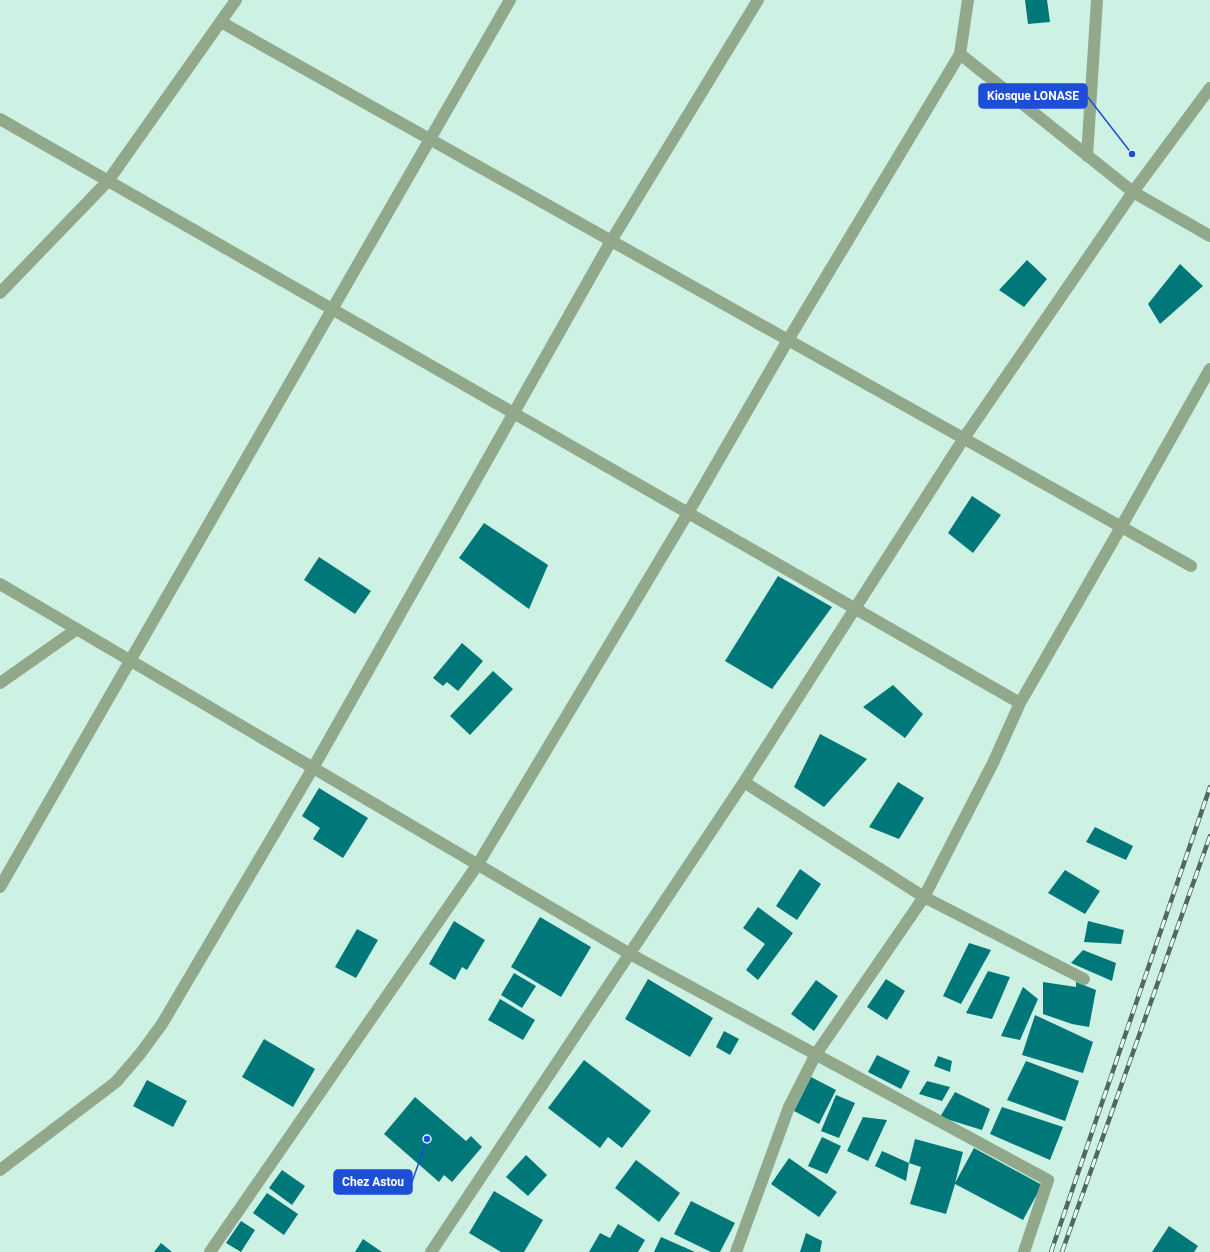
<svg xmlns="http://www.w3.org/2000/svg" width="1210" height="1252" font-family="Roboto,sans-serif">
	<rect width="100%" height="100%" fill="#cdf2e3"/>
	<path fill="#00787a" d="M1025,0H1047L1050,22L1028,24Z
		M1027,260L1047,279L1024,307L999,290Z
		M1180,264L1203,286L1160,324L1148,304Z
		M972,496L1001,515L973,553L948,533Z
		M484,523L548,565L529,609L459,558Z
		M319,557L371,591L355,614L304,580Z
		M778,576L832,607L772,689L725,661Z
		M462,643L483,661L458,691L447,682L443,686L433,678Z
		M493,671L513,689L470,735L450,716Z
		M893,685L923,714L905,738L863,707Z
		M820,734L867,759L824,807L794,787Z
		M898,782L924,798L899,839L869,827Z
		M319,788L368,818L343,858L313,839L320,828L302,816Z
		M1095,827L1133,846L1126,860L1086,842Z
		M800,869L821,884L797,920L776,906Z
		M1065,870L1100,891L1085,914L1048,893Z
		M758,907L793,933L758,980L746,970L765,944L743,928Z
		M540,917L591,947L561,997L511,967Z
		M454,921L485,940L467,970L462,967L455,980L429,964Z
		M1088,921L1124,930L1121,944L1084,942Z
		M357,929L378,940L356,978L335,967Z
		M969,943L991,950L961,1004L943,996Z
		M1083,950L1116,963L1112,981L1071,963Z
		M988,971L1010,977L992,1019L966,1013Z
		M514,973L536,986L522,1008L501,995Z
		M648,979L713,1018L690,1057L625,1019Z
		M886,979L905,991L887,1020L867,1007Z
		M816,980L838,996L814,1031L791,1014Z
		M1043,982L1076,987V982L1096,990L1089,1027L1072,1024L1043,1014Z
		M1023,987L1038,999L1020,1040L1001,1036Z
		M500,999L535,1020L523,1040L488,1020Z
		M1035,1015L1093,1042L1083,1073L1022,1055Z
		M724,1031L739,1039L730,1055L716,1047Z
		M264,1039L315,1069L293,1107L242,1077Z
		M877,1055L910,1071L901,1089L868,1072Z
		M938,1056L952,1061L950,1072L934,1066Z
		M584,1060L651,1111L622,1148L608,1137L600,1148L548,1108Z
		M1026,1061L1079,1081L1065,1121L1007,1100Z
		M811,1077L836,1090L819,1124L794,1111Z
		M147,1080L187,1101L173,1127L133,1106Z
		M927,1081L950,1087L942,1101L919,1094Z
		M955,1092L990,1109L982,1130L940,1117Z
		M836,1095L855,1103L839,1138L821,1131Z
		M415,1097L466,1141L471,1136L482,1147L452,1182L444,1175L439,1182L384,1134Z
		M1002,1107L1063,1127L1050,1160L990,1134Z
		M863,1117L887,1120L868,1161L847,1151Z
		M822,1137L841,1146L827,1174L808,1166Z
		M915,1139L963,1152L955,1183L974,1148L1042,1185L1023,1220L955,1184L946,1214L910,1204L921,1167L909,1163Z
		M882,1151L909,1163L906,1181L875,1166Z
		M526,1155L547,1175L528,1196L506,1177Z
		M789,1158L837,1192L819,1217L771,1184Z
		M636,1160L680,1193L659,1222L615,1188Z
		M282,1170L305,1186L292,1205L269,1188Z
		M494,1191L543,1220L524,1252H501L469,1233Z
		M267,1193L298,1214L284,1235L253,1213Z
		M691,1201L735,1223L720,1252H711L674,1234Z
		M241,1221L255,1230L241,1252L226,1243Z
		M618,1224L645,1240L638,1252H589L600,1233L610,1238Z
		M1169,1226L1198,1246L1194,1252H1152Z
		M806,1233L822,1241L820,1252H800Z
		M661,1237L695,1252H654Z
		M363,1239L382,1252H355Z
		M161,1243L172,1252H154Z"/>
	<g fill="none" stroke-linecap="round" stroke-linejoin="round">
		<path stroke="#91a88b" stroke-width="12" d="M221,22L1191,566
			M960,54L1133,192L1210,236
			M0,119L1020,703
			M1087,156L1097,0
			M0,293L108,181L236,0
			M0,584L630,954L1048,1180L1024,1252
			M0,683L77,629
			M744,782L924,897L1084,979
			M0,887L510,0
			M0,1170L116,1082L140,1054L162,1024L313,768L611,241L758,0
			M210,1252L478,864L688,513L788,340L960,54L968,0
			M431,1252L744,782L964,438L1133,192L1210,88
			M736,1252L789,1107L816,1054L924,897L993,763L1020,703L1121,527L1210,369"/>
		<g stroke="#52675e" stroke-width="4.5">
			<path id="rail" d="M1051,1252L1210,787
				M1062,1252L1210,836"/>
		</g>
		<use href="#rail" stroke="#e0fdf1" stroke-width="3" stroke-dasharray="9" stroke-linecap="butt"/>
	</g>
	<path fill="none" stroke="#1d4ed8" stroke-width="1.5" d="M1132 154L1087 96M427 1139L412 1182"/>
	<g fill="#1d4ed8" stroke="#e0fdf1" stroke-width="1.5">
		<circle cx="1132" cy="154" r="4"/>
		<circle cx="427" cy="1139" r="4"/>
	</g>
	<g fill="#1d4ed8" stroke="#1d4ed8" stroke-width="1.5">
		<rect x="979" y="84" width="108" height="24" rx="4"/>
		<rect x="334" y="1170" width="78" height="24" rx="4"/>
	</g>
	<g font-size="12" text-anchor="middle" font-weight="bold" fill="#fff">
		<text x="1033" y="100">Kiosque LONASE</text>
		<text x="373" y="1186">Chez Astou</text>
	</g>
</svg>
